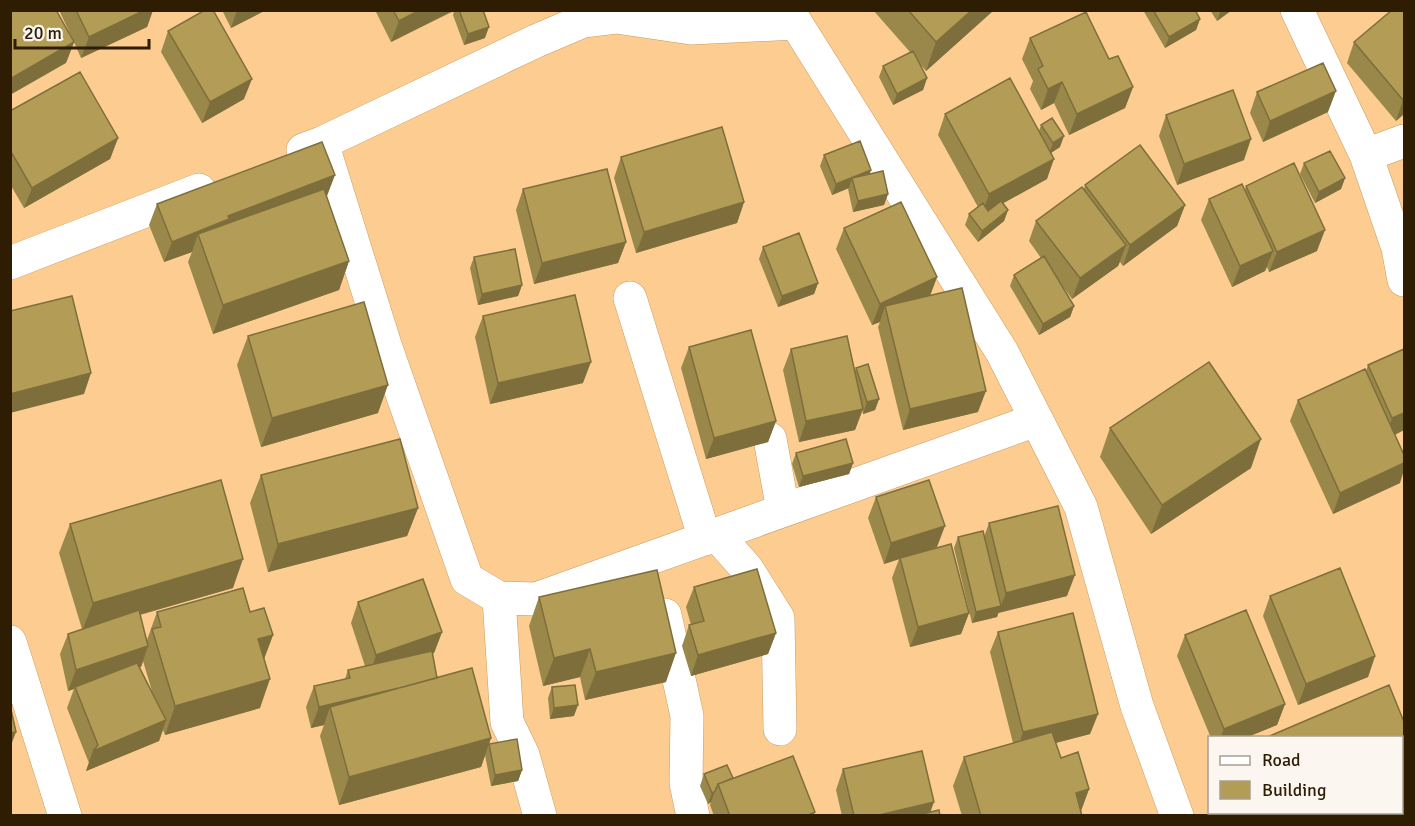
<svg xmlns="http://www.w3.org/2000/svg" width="1415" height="826" font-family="Signika,sans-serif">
	<rect width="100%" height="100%" fill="#fdcc90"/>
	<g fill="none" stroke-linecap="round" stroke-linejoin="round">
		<g stroke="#c99a5f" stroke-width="34">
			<path id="minor" d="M786,10L796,23L1002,352L1081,507L1137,706L1177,816
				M1297,10L1366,155L1398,248L1404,280
				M322,143L385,345L467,579L499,598L536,599L1036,420
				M303,150L322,143L536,41L583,21L616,17L691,28L796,23
				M1366,155L1404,141
				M10,263L199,190
				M630,298L705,539
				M770,439L783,510
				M716,534L747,569L778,618L780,729
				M499,598L507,722L523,755L540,816
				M665,615L687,716L686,783L693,816
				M10,642L65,816"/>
		</g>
		<use href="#minor" stroke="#fff" stroke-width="33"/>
	</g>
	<path fill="#9a874a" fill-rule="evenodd" d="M59,10H153L147,27L81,58L74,42L66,63L73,40Z
		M222,10H266L231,28Z
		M375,10H483L485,38L464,45L453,15L454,11L391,42Z
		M873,10H994L926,71L920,64L927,78L923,90L893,105L879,77L883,66L910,52Z
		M1143,10H1195L1200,19L1196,30L1165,48Z
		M1210,10H1232L1217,21Z
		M1404,10V114L1396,121L1347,63L1354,42Z
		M168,31L244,99L202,123L161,52Z
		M1030,38L1109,59L1133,87L1125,108L1069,135L1054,103L1041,110L1030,89L1033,81L1022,59Z
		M1257,92L1328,112L1263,142L1250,113Z
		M10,111L118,138L110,159L24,208L10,184Z
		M945,114L1039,131L1041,125L1060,147L1051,153L1047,179L1003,203L1008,210L1004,221L978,242L965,225L969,214L978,207L938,135Z
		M1166,115L1244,160L1177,185L1159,136Z
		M824,155L871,170L869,174L888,194L884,205L853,212L848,189L849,188L832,195L820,166Z
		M621,157L744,202L737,223L636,253L614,178Z
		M1304,163L1345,178L1341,189L1315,203L1300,174Z
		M1085,185L1185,205L1177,226L1123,266L1120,262L1118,266L1072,299L1061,284L1074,306L1070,317L1039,335L1010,286L1014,275L1041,258L1029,241L1036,221L1084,189Z
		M1246,186L1317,251L1269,272L1267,267L1265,271L1232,287L1201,220L1209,199L1245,190Z
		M523,189L626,242L618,263L534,284L516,210Z
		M327,196L326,197L349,261L339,290L213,334L188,262L192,252L164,262L149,225L157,204Z
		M844,228L937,277L930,296L978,412L903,430L878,327L880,322L872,325L836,249Z
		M763,247L818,283L814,294L778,307L759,259Z
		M474,257L522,285L518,296L478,305L470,268Z
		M483,316L583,383L490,404L475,337Z
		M248,336L378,413L261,447L237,365Z
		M689,347L776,421L768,442L706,459L681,368Z
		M791,349L855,371L856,368L879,399L875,410L863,414L862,410L855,430L799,442L783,370Z
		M1404,349V430L1395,435L1400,483L1333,514L1290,421L1298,400L1366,371L1368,365Z
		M1110,428L1251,468L1151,534L1100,457Z
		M796,453L853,463L849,474L799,487L792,464Z
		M261,475L418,508L407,536L268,572L250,503Z
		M876,497L937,547L919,553L969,613L961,634L910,647L892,578L899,559L884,564L868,518Z
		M989,523L1067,596L998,613V612L997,617L972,623L954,548L958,537H984Z
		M70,524L233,588L140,615L147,640L157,612H250L273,635L264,659L260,708L165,735L163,730L159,741L86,771L89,763L67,708L74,689L68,691L60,654L68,634L82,629L59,553ZM143,661L152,691L140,667H141Z
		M694,587L776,633L768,654L691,676L682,646L689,625H691L686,607Z
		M1270,596L1375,656L1368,677L1298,705L1263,616Z
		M539,597L666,682L585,700L580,677L543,686L529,626Z
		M358,602L442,632L434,653L432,654L437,678L491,738L481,767L339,805L320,736L324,725L311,728L306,707L314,686L345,679L348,670L365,666L351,623Z
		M998,632L1098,714L1090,734L1056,743L1061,758L1089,789L1081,811L1082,816H962L953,786L964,757L1013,743L990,652Z
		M1185,635L1285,704L1277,725L1245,738H1211L1177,656Z
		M552,687L574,716L550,719L548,698Z
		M489,744L522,770L518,781L491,786L485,755Z
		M843,769L930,812L940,816H842L836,790Z
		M704,774L733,778L815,812L813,816H714L710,805L711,802L708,804L700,786Z
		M1245,813H1340L1333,816H1246Z"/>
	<path fill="#7d6e3c" d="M145,10H153L147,27L81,58L89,37Z
		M237,10H266L231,28Z
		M420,10H454L391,42L399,21Z
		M972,10H994L926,71L936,42Z
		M1221,10H1232L1217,21Z
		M1200,19L1196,30L1165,48L1169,37Z
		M489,27L485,38L464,45L468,34Z
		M74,42L66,63L10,95V79Z
		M927,78L923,90L893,105L897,94Z
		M252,79L244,99L202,123L210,102Z
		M1062,82L1054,103L1041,110L1048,89Z
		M1133,87L1125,108L1069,135L1077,114Z
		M1336,91L1328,112L1263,142L1270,121Z
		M1403,100H1404V114L1396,121Z
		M1064,136L1060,147L1049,154L1053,143Z
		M118,138L110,159L24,208L32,188Z
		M1251,139L1244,160L1177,185L1184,164Z
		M1054,159L1047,179L982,215L989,194Z
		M871,170L867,181L852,178L849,188L832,195L836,184Z
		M335,175L327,196L223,236L198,234L192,252L164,262L172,242L228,216Z
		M1345,178L1341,189L1315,203L1319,192Z
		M888,194L884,205L853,212L858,201Z
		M744,202L737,223L636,253L644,232Z
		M1185,205L1177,226L1123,266L1130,245Z
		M1008,210L1004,221L978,242L982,231Z
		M1325,230L1317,251L1269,272L1277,252Z
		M626,242L618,263L534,284L542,263Z
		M1126,245L1118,266L1072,299L1080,278Z
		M1273,251L1265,271L1232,287L1240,266Z
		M349,261L339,290L213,334L223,305Z
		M937,277L929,298L885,306L880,322L872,325L880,304Z
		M818,283L814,294L778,307L782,296Z
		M522,285L518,296L478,305L482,294Z
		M1074,306L1070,317L1039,335L1043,324Z
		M591,362L583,383L490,404L498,383Z
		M91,373L84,394L10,413V394Z
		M388,385L378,413L261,447L272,418Z
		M986,391L978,412L903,430L910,409Z
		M879,399L875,410L863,414L867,402Z
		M863,409L855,430L799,442L806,421Z
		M1404,413V430L1385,439L1392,418Z
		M776,421L768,442L706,459L714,438Z
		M1261,439L1251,468L1151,534L1162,505Z
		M853,463L849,474L799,487L803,476Z
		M1404,463V470L1400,483L1333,514L1340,493Z
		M418,508L407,536L268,572L278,544Z
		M945,526L937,547L884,564L891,543Z
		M243,559L233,588L82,631L93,603Z
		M1075,575L1067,596L998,613L1006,593Z
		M1001,606L997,617L972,623L976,612Z
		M969,613L961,634L910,647L918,627Z
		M442,632L434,653L369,676L376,655Z
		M776,633L768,654L691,676L698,655Z
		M273,635L262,664L258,639Z
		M148,646L141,667L75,688V687L74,689L68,691L76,670Z
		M590,649L580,677L543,686L554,658Z
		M676,653L666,682L585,700L596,672Z
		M1375,656L1368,677L1298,705L1306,684Z
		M270,679L260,708L165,735L175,706Z
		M438,679L330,707L324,725L311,728L319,707Z
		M1285,704L1277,725L1245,738H1220L1224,729Z
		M578,705L574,716L550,719L554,708Z
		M1098,714L1090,734L1016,753L1023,732Z
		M166,720L159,741L86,771L93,751Z
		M16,732L10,748V733Z
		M491,738L481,767L339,805L349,777Z
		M1404,761V785L1401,786V762Z
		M522,770L518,781L491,786L495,775Z
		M1089,789L1079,816L1076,793Z
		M715,791L711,802L708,804L712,793Z
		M934,802L929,816H875Z
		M1284,813H1340L1333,816H1276Z"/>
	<path fill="#b39d56" stroke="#7d6e3c" stroke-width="1.5" d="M10,10H56L74,42L10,79Z
		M76,10H145L89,37Z
		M205,10H213L252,79L210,102L168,31Z
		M393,10H420L399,21Z
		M459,10H483L489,27L468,34Z
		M908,10H972L936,42Z
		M1153,10H1195L1200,19L1169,37Z
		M1392,10H1404V100H1403L1354,42Z
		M1086,12L1109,59L1118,56L1133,87L1077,114L1062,82L1048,89L1038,69L1043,66L1030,38Z
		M913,51L927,78L897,94L883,66Z
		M1323,63L1336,91L1270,121L1257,92Z
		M80,72L118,138L32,188L10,150V111Z
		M1010,78L1054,159L989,194L945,114Z
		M1233,90L1251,139L1184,164L1166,115Z
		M1052,118L1064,136L1053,143L1041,125Z
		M722,127L744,202L644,232L621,157Z
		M860,141L871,170L836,184L824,155Z
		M322,142L335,175L228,216L229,219L172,242L157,204Z
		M1140,145L1185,205L1130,245L1085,185Z
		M1330,151L1345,178L1319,192L1304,163Z
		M1294,163L1325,230L1277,252L1246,186Z
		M607,169L626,242L542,263L523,189Z
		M883,171L888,194L858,201L852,178Z
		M1242,184L1273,251L1240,266L1209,199Z
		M1082,187L1126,245L1080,278L1036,221Z
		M324,189L349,261L223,305L198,234Z
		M1001,201L1008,210L982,231L969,214L983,203L988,211Z
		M901,202L937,277L880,304L844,228Z
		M799,233L818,283L782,296L763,247Z
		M515,249L522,285L482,294L474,257Z
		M1044,256L1074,306L1043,324L1014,275Z
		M962,288L986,391L910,409L885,306Z
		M575,295L591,362L498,383L483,316Z
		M72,296L91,373L10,394V311Z
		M364,302L388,385L272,418L248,336Z
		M751,330L776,421L714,438L689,347Z
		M847,336L863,409L806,421L791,349Z
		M1404,349V413L1392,418L1368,365Z
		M1209,362L1261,439L1162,505L1110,428Z
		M868,364L879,399L867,402L856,368Z
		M1365,369L1404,455V463L1340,493L1298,400Z
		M400,439L418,508L278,544L261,475Z
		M846,439L853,463L803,476L796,453Z
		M221,480L243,559L93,603L70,524Z
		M929,480L945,526L891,543L876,497Z
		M1058,506L1075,575L1006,593L989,523Z
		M983,531L1001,606L976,612L958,537Z
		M951,544L969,613L918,627L900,558Z
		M1340,568L1375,656L1306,684L1270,596Z
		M757,569L776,633L698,655L689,625L704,621L694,587Z
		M657,570L676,653L596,672L590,649L554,658L539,597Z
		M423,579L442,632L376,655L358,602Z
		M243,588L250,612L264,608L273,635L258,639L270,679L175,706L152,629L161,627L157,612Z
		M139,610L148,646L76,670L68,634Z
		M1246,610L1285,704L1224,729L1185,635Z
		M1073,613L1098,714L1023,732L998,632Z
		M432,651L437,678L403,687L319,707L314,686L350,678L348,670Z
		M137,663L166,720L93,751L98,745L75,687Z
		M472,668L491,738L349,777L330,707Z
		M575,685L578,705L554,708L552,687Z
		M1389,685L1404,722V761L1401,762V738H1265Z
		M10,705L16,732L10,733Z
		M1052,732L1061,758L1078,752L1089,789L1076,793L1082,816H981L964,757Z
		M517,739L522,770L495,775L489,744Z
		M922,751L934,802L875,816H854L843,769Z
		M793,756L815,812L806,816H730L718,784Z
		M727,765L733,778L718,784L715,791L712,793L704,774Z
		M939,810L940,816H914Z
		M1267,813H1284L1276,816H1268Z"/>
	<rect width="1415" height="826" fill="none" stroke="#2e1c03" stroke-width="24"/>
	<rect x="1208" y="736" width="195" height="78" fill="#fbf6f0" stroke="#a99f91" stroke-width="1.5"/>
	<rect x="1220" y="756" width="30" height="9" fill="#ffffff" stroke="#a99f91" stroke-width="1.5"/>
	<text x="1262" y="766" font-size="18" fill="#2e1c03">Road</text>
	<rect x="1220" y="781" width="30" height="18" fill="#b39d56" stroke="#a99f91" stroke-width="1.5"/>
	<text x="1262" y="796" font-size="18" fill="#2e1c03">Building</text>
	<path d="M15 39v9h134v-9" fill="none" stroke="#2e1c03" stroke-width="3"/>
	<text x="24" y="39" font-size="18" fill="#2e1c03" stroke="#fbf6f0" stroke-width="4.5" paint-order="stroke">20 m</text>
</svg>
